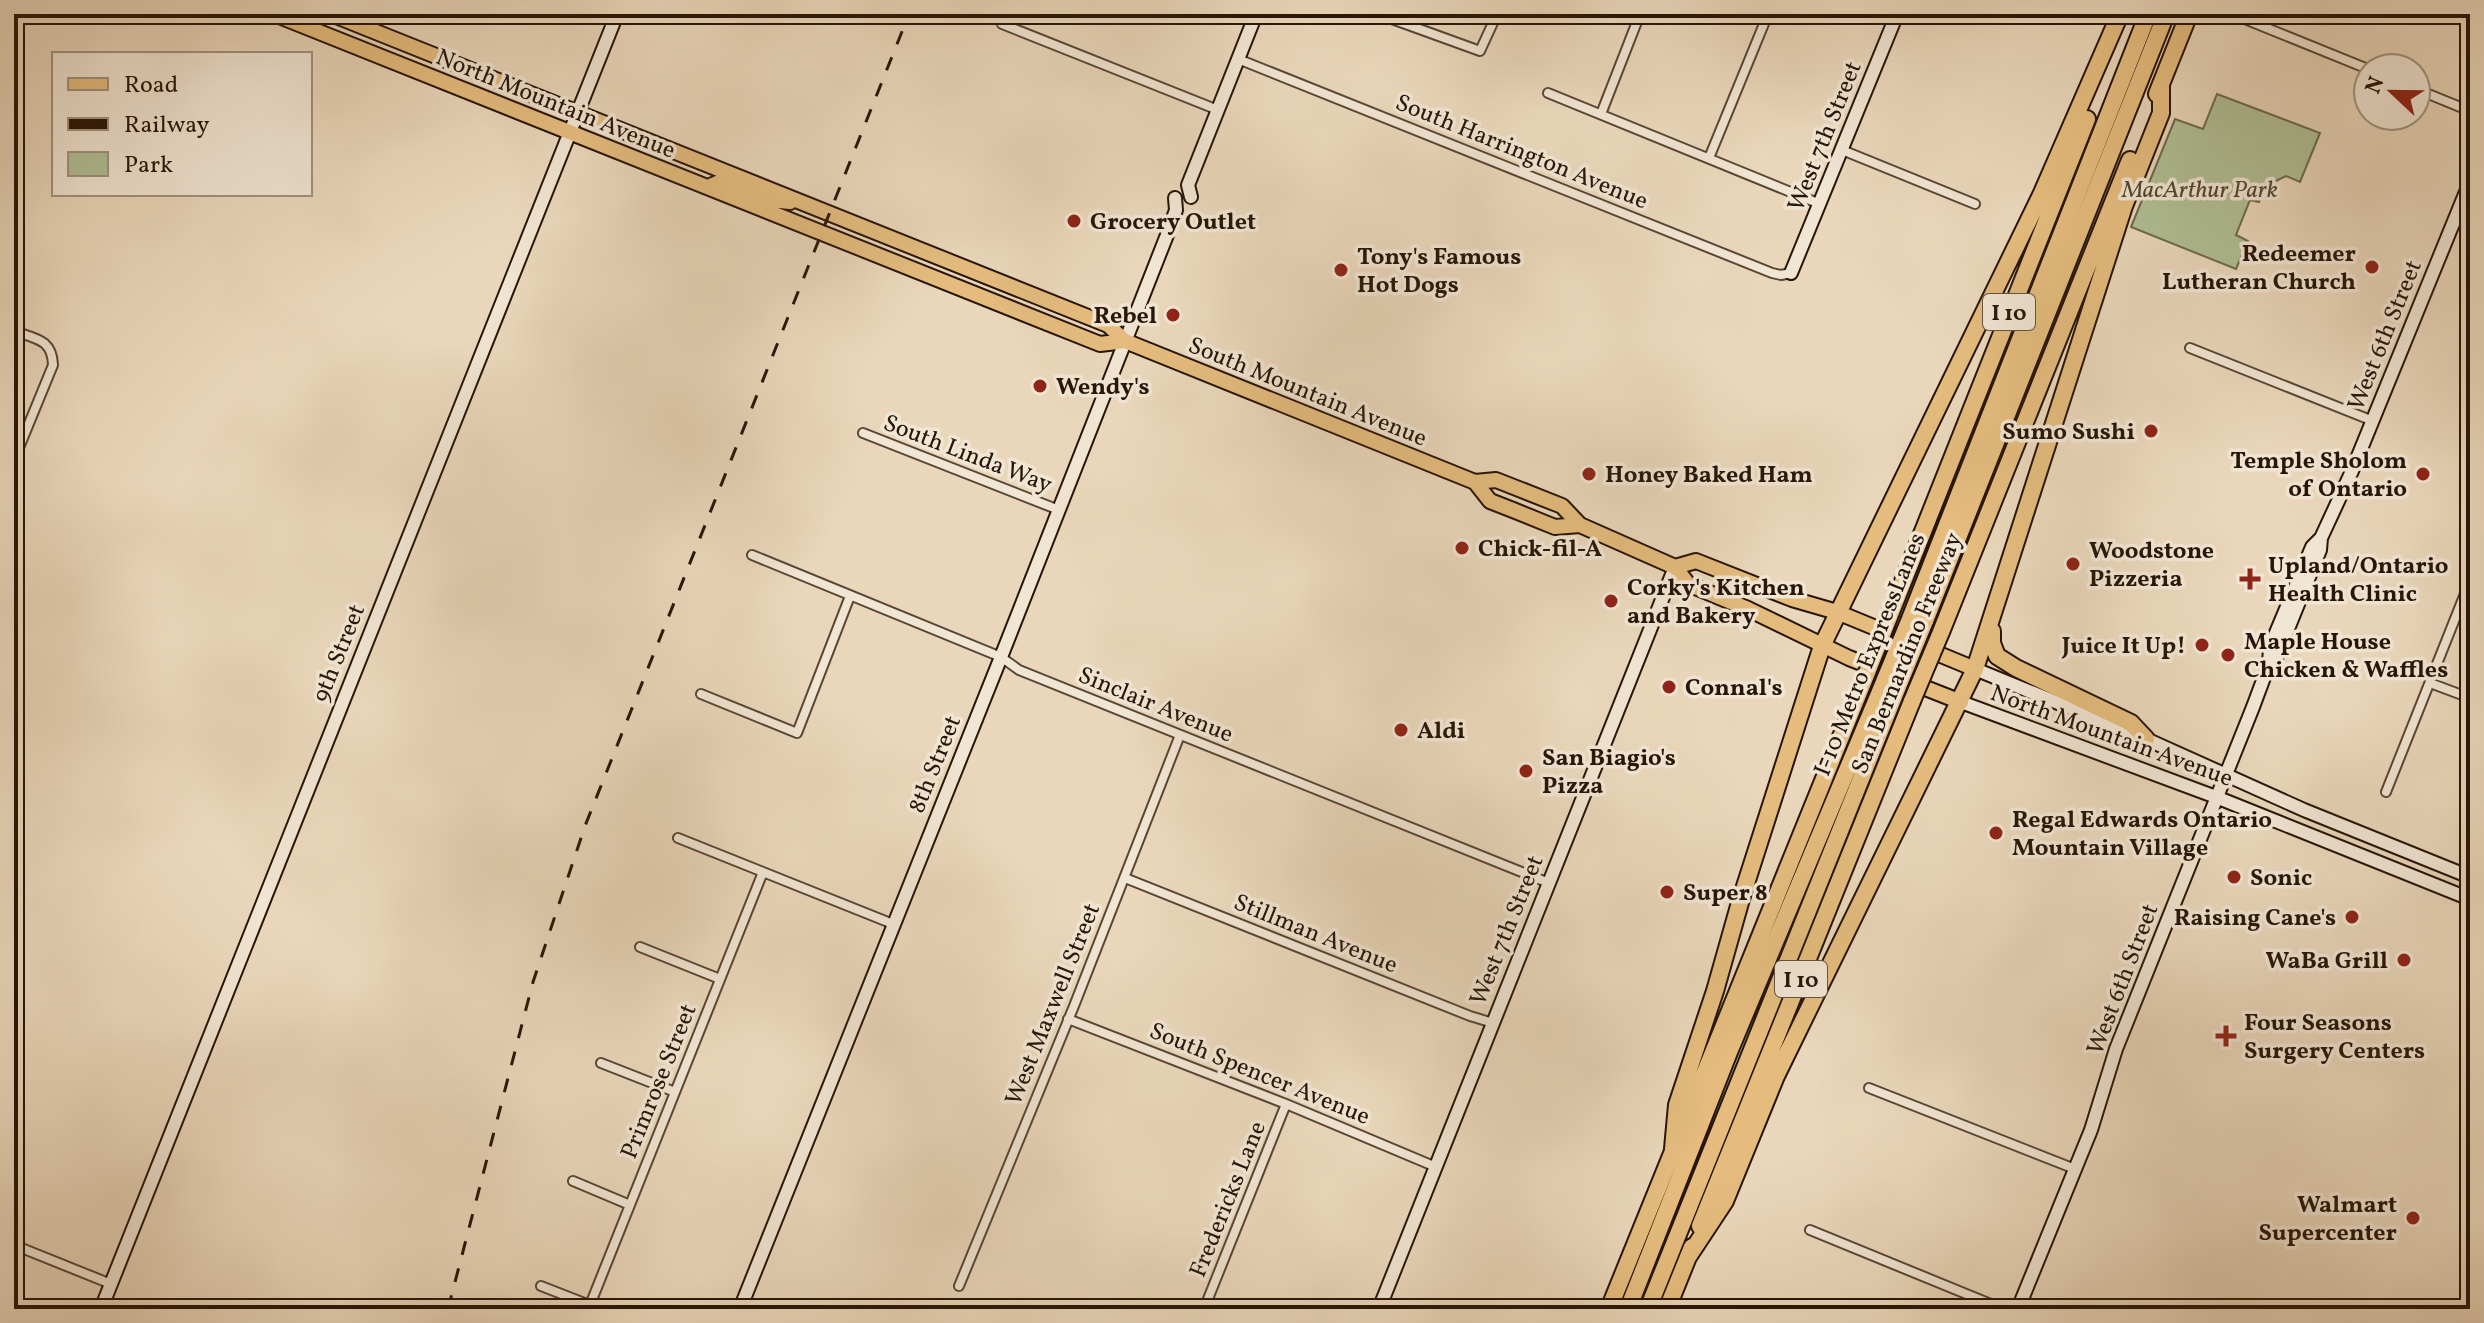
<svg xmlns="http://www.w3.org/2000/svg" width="2484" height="1323" font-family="Vollkorn,serif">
	<rect width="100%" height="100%" fill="#ead7bb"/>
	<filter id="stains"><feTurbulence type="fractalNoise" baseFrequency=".0025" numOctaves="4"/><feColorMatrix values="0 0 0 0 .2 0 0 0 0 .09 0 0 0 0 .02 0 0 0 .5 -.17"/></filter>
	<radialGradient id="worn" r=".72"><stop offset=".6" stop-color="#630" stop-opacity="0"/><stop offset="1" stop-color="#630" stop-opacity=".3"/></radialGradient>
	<path fill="#b0bf95" stroke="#6c6a4e" stroke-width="2" d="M2217,94L2320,133L2300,182L2286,176L2265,186L2259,202L2250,200L2236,235L2248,241L2236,269L2131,227L2175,119L2203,129Z"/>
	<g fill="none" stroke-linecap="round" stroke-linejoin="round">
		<g stroke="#584634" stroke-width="12">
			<path id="street" d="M1378,14L1480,51L1497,14
				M2247,20L2368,69
				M1002,24L1218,110
				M1238,59L1772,273L1781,275L1791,273
				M2416,89L2470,111
				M1548,93L1820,204
				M1601,114L1640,14
				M1842,150L1975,204
				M1709,158L1768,14
				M14,331C36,339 52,339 53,365L14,460
				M2190,348L2373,421
				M863,433L1059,510
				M752,555L1001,657L1019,670L1549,883
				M2430,683L2470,698
				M701,694L797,733L850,596
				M2386,792L2470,581
				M678,838L893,924
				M1125,878L1470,1016L1493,1023
				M640,947L720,979
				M1068,1019L1286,1104L1436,1167
				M601,1063L675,1092
				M1869,1088L2075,1169
				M573,1181L630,1205
				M1810,1230L2003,1309
				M14,1245L111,1284
				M541,1286L600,1309
				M959,1286L1074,1006L1180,735
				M590,1305L763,872
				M1204,1309L1286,1104"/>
		</g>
		<g stroke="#271507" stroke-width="16">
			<path id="secondary" d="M1191,197L1188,185L1256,14
				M1791,273L1897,14
				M2269,664L2277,656L2320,550L2321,538L2352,471L2470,182
				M1975,669L2146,739L2304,810L2470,877
				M1961,702L2216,797L2470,899
				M101,1309L617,14
				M740,1309L1001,657L1167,235L1176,210L1175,198
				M1379,1309L1675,567
				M2018,1309L2091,1130L2116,1049L2253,707L2269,664L2270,647L2312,547L2321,538"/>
		</g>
		<g stroke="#271507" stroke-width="18">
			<path id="primary" d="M274,14L1100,344L1125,341
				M331,14L1108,325L1125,341L1475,482L1496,480L1562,506L1580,525L1675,567L1688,584L1748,609L1849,658L1961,702
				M708,187L722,181L770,200L790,202
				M1475,482L1490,501L1513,510L1555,527L1580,525
				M1675,567L1696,561L1792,599L1837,612L1975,669"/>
		</g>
		<g stroke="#271507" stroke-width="20">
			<path id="highway" d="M2157,94L2189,14
				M1891,612L2087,119
				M1910,619L2148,14
				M1925,621L2166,14
				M1992,631V643L1997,656L2016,668L2131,723L2146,739
				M1941,632L2130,160
				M1673,1149L1677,1105L1715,991L1741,899L1822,646L2042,193L2120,14
				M1700,1226L1912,701
				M1688,1257L1725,1201L1776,1076L1975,669L2124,206L2161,113V84
				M1609,1309L1864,680
				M1628,1309L1729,1052L1881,689
				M1648,1309L1895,694
				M1667,1309L1692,1247"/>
		</g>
		<use href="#street" stroke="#f1e5d3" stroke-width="8"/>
		<use href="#secondary" stroke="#f1e5d3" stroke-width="12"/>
		<use href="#primary" stroke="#e5bc7e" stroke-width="14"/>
		<use href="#highway" stroke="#e5bc7e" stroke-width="16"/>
		<path stroke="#271507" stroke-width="3" stroke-dasharray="14 14" stroke-linecap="butt" d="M448,1309L533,982L585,826L909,14"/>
		<g stroke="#271507" stroke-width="20" stroke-linecap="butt">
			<path id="highway-bridge" d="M1864,680L1891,612
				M1881,689L1910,619
				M1895,694L1925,621
				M1912,701L1941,632"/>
		</g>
		<use href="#highway-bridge" stroke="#e5bc7e" stroke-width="16"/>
	</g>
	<g fill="#8f2418" stroke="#f1e5d3" stroke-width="3">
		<circle cx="1074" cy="221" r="8"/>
		<circle cx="2372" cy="267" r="8"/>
		<circle cx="1341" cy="270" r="8"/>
		<circle cx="1173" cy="315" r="8"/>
		<circle cx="1040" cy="386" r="8"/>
		<circle cx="2151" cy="431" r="8"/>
		<circle cx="1589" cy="474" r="8"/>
		<circle cx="2423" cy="474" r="8"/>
		<circle cx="1462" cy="548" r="8"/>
		<circle cx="2073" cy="564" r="8"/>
		<path d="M2246 567h8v8h8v8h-8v8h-8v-8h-8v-8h8z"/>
		<circle cx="1611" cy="601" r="8"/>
		<circle cx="2202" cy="645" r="8"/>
		<circle cx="2228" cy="655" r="8"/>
		<circle cx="1669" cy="687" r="8"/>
		<circle cx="1401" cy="730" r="8"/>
		<circle cx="1526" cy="771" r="8"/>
		<circle cx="1996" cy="833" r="8"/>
		<circle cx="2234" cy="877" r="8"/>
		<circle cx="1667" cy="892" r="8"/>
		<circle cx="2352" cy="917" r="8"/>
		<circle cx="2404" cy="960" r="8"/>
		<path d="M2222 1024h8v8h8v8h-8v8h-8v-8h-8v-8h8z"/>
		<circle cx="2413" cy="1218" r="8"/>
	</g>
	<g text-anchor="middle" stroke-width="7" stroke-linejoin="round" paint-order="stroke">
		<g fill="#f1e5d3" stroke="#645344" stroke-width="2">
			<rect x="1983" y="294" width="52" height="36" rx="6"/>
			<rect x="1775" y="961" width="52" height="36" rx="6"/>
		</g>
		<g font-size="22" font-weight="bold" fill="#271507">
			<text x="2009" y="320">I 10</text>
			<text x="1801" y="987">I 10</text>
		</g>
		<g font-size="24" fill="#271507" stroke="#f1e5d3">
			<text transform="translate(556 103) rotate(22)" y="8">North Mountain Avenue</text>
			<text transform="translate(1824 136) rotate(-68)" y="8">West 7th Street</text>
			<text transform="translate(1522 151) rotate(22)" y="8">South Harrington Avenue</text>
			<text transform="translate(2384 335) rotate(-68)" y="8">West 6th Street</text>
			<text transform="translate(1308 391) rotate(22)" y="8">South Mountain Avenue</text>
			<text transform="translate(968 453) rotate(21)" y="8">South Linda Way</text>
			<text transform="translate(338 653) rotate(-68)" y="8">9th Street</text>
			<text transform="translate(1906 653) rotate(-68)" y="8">San Bernardino Freeway</text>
			<text transform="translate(1869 654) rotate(-68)" y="8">I-10 Metro ExpressLanes</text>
			<text transform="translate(1156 704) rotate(22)" y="8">Sinclair Avenue</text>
			<text transform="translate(2112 735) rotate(20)" y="8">North Mountain Avenue</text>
			<text transform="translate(934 764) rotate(-68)" y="8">8th Street</text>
			<text transform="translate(1506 930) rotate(-68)" y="8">West 7th Street</text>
			<text transform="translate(1316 933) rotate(22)" y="8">Stillman Avenue</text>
			<text transform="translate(2122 979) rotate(-69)" y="8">West 6th Street</text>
			<text transform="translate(1052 1004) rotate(-68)" y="8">West Maxwell Street</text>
			<text transform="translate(1260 1073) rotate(22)" y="8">South Spencer Avenue</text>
			<text transform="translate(658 1081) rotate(-68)" y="8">Primrose Street</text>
			<text transform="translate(1227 1199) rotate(-68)" y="8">Fredericks Lane</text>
		</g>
		<g font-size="24" font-style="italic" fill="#504832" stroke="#f1e5d3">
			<text x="2200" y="197">MacArthur Park</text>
		</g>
		<g font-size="24" font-weight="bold" fill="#271507" stroke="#f1e5d3" text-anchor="start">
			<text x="1090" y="229">Grocery Outlet</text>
			<text x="2356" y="261" text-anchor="end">Redeemer<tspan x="2356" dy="28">Lutheran Church</tspan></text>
			<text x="1357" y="264">Tony's Famous<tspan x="1357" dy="28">Hot Dogs</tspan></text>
			<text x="1157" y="323" text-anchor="end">Rebel</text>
			<text x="1056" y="394">Wendy's</text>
			<text x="2135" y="439" text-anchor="end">Sumo Sushi</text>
			<text x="2407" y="468" text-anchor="end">Temple Sholom<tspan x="2407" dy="28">of Ontario</tspan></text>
			<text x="1605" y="482">Honey Baked Ham</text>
			<text x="1478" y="556">Chick-fil-A</text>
			<text x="2089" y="558">Woodstone<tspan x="2089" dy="28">Pizzeria</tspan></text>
			<text x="2268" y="573">Upland/Ontario<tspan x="2268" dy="28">Health Clinic</tspan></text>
			<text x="1627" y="595">Corky's Kitchen<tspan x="1627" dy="28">and Bakery</tspan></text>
			<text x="2244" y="649">Maple House<tspan x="2244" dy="28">Chicken &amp; Waffles</tspan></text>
			<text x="2186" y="653" text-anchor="end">Juice It Up!</text>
			<text x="1685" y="695">Connal's</text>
			<text x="1417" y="738">Aldi</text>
			<text x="1542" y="765">San Biagio's<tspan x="1542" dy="28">Pizza</tspan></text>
			<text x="2012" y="827">Regal Edwards Ontario<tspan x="2012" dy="28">Mountain Village</tspan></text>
			<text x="2250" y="885">Sonic</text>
			<text x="1683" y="900">Super 8</text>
			<text x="2336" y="925" text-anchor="end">Raising Cane's</text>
			<text x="2388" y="968" text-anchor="end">WaBa Grill</text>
			<text x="2244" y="1030">Four Seasons<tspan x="2244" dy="28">Surgery Centers</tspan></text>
			<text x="2397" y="1212" text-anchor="end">Walmart<tspan x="2397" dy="28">Supercenter</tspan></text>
		</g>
	</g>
	<rect width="2484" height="1323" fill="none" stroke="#ead7bb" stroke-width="48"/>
	<rect x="16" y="16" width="2452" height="1291" fill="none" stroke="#271507" stroke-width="4"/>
	<rect x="24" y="24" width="2436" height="1275" fill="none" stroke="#271507" stroke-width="2"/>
	<rect x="52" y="52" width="260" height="144" fill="#f1e5d3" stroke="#a09281" stroke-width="2"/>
	<rect x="68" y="78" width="40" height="12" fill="#e5bc7e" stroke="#a09281" stroke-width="2"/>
	<text x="124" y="92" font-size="24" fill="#271507">Road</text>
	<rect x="68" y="118" width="40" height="12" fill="#271507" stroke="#a09281" stroke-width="2"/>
	<text x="124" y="132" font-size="24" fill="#271507">Railway</text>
	<rect x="68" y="152" width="40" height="24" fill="#b0bf95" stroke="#a09281" stroke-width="2"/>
	<text x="124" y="172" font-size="24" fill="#271507">Park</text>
	<g transform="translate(2392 92) rotate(292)"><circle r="38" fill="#f1e5d3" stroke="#a09281" stroke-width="2"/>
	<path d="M0-6L14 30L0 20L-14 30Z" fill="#8f2418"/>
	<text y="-12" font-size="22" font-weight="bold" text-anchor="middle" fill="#271507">N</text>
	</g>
	<rect width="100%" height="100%" filter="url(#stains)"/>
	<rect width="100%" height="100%" fill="url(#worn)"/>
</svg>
